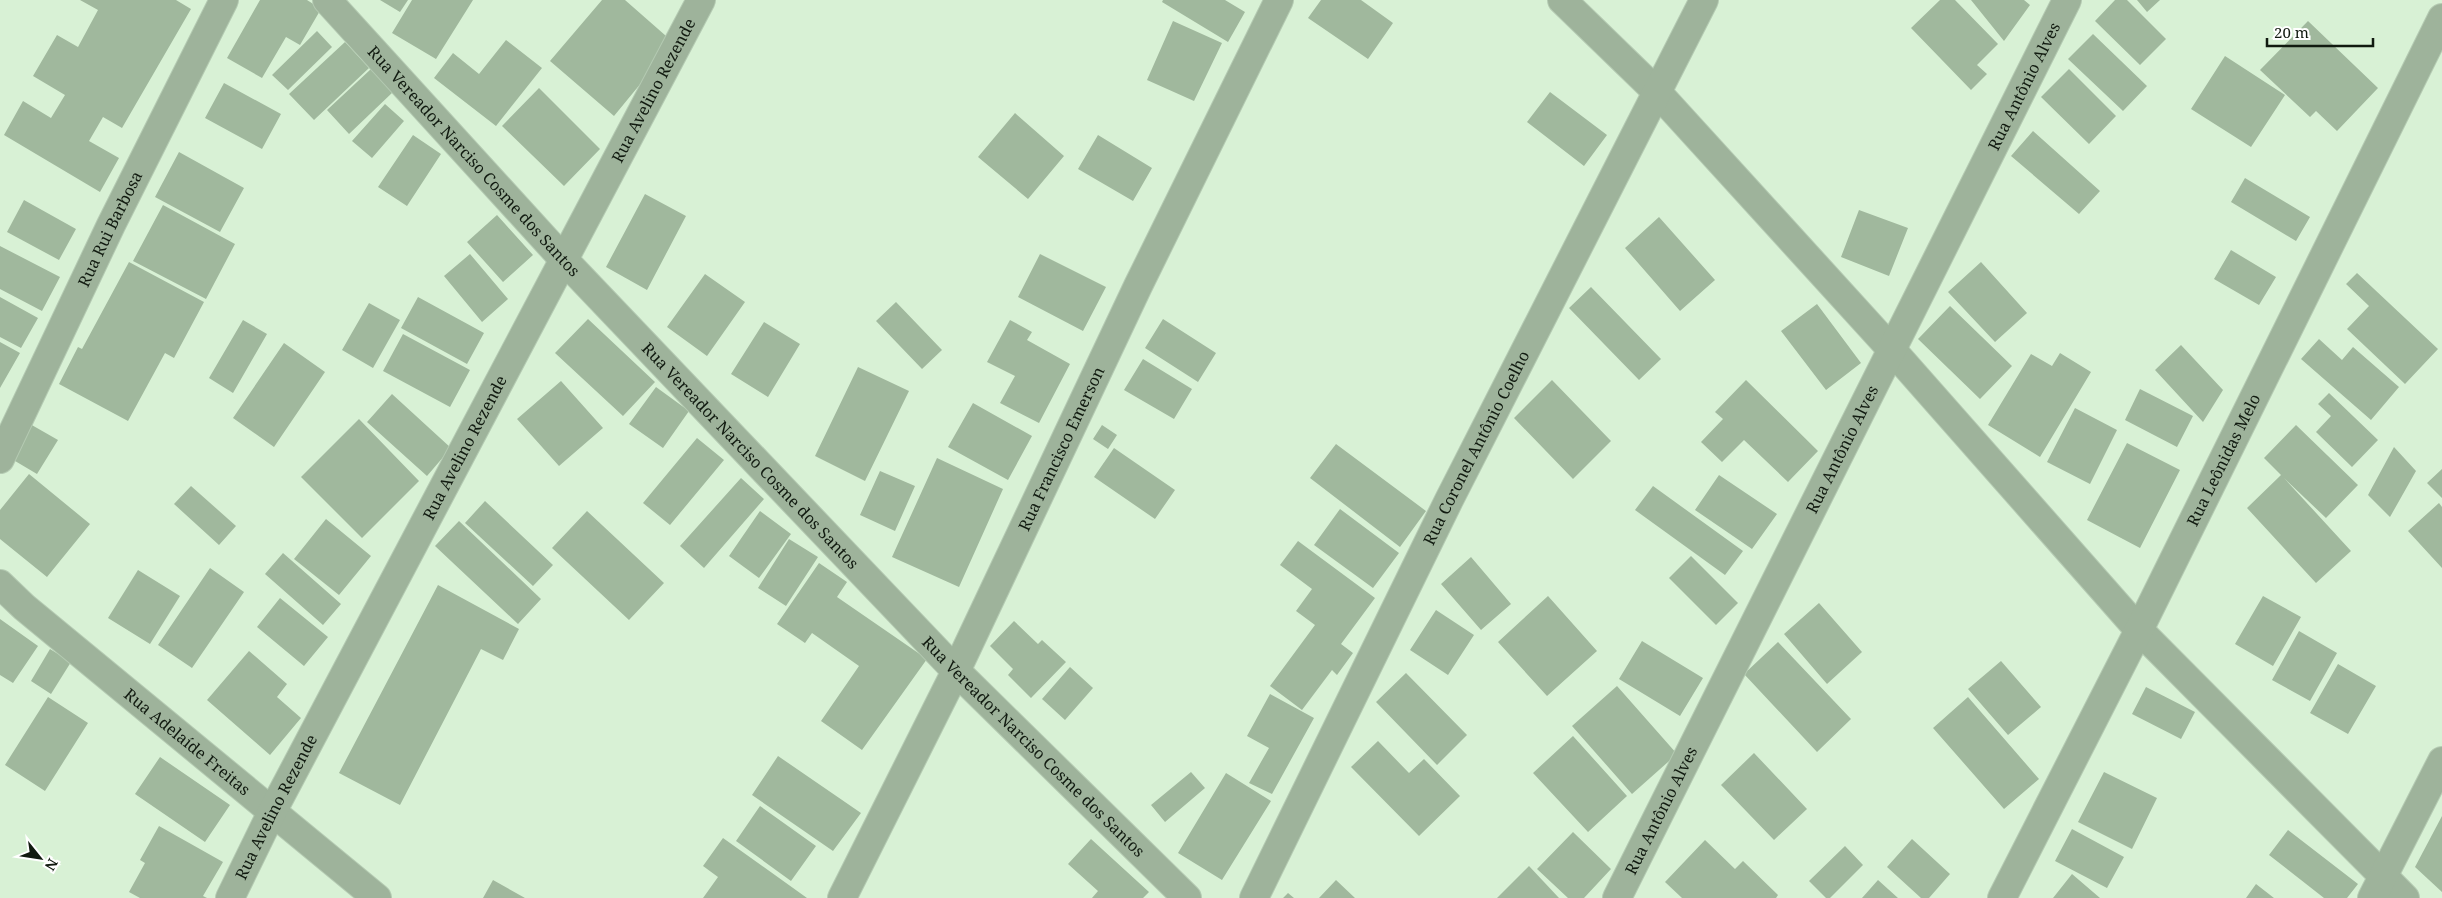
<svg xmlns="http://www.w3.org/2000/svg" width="2442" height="898" font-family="'Noto Serif',serif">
	<rect width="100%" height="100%" fill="#d8f1d5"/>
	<path fill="#a0b89d" d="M80,0H176L191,9L122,128L103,117L89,141L119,158L100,192L4,135L23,101L51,118L65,95L33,76L57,35L78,47L98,10Z
		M260,0H307L321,9L300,45L286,37L262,78L227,58Z
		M380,0H408L400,12Z
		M412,0H473L436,59L392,33Z
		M602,0H625L674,43L614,116L550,61Z
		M1163,0H1225L1245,12L1228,42L1162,2Z
		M1321,0H1361L1393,23L1368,59L1308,18Z
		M1940,0H1955L1998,44L1977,65L1987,74L1971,90L1911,28Z
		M1971,0H2024L2030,5L2004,41Z
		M2115,0H2127L2166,39L2140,65L2095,21Z
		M2137,0H2160L2147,12Z
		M1173,21L1222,43L1194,101L1147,80Z
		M2308,21L2378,88L2337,131L2316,111L2310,117L2260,70Z
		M317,31L332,47L288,90L272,75Z
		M2093,34L2147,86L2123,111L2068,59Z
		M506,40L542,68L496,126L434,78L453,53L479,74Z
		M345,42L369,68L314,120L289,94Z
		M2225,56L2285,95L2251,147L2191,109Z
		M371,69L393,92L349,134L327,110Z
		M2069,69L2116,116L2089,144L2041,97Z
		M224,83L281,114L262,149L205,118Z
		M539,88L600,149L564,186L502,126Z
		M1550,92L1607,135L1584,166L1527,122Z
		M385,104L404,121L372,158L352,141Z
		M1015,113L1064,156L1028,199L978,157Z
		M2033,131L2100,191L2079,214L2011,156Z
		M413,135L441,154L407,206L378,187Z
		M1098,135L1152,168L1133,201L1078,169Z
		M179,152L244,188L220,232L155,197Z
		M2245,178L2310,217L2296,241L2231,202Z
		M645,194L686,216L647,290L606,267Z
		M24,200L76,229L59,260L7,232Z
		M163,205L235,244L206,299L133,261Z
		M1859,210L1908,228L1889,276L1841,257Z
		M497,215L533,255L503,282L467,242Z
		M1659,217L1715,280L1680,311L1625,248Z
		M0,246L60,277L42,311L0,289Z
		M2231,250L2276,277L2259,305L2214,279Z
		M470,254L508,299L482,322L444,276Z
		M1040,254L1106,287L1083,331L1018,297Z
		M129,262L204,302L174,358L165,353L128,421L59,384L78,347L82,349Z
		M1981,262L2027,313L1995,342L1948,292Z
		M2357,273L2438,349L2405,384L2347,329L2369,306L2346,284Z
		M705,274L745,302L707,356L667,327Z
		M1591,287L1661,359L1639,380L1569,308Z
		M0,297L38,318L21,348L0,337Z
		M418,297L484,333L467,364L401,328Z
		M896,302L942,350L922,369L876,321Z
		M369,303L400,320L373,368L342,350Z
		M1817,304L1861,363L1826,390L1781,331Z
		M1950,306L2012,366L1980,399L1918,339Z
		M588,319L655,382L623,416L555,353Z
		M1163,319L1216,353L1198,382L1145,348Z
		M243,320L267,334L233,393L209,378Z
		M1010,320L1032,332L1027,340L1070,364L1039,423L1000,403L1015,376L987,362Z
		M764,322L800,344L768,397L731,374Z
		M403,334L470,370L450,407L383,371Z
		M2319,339L2342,360L2353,347L2399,387L2371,420L2301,359Z
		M0,342L20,353L0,388Z
		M284,343L325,372L274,447L233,418Z
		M2181,345L2223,390L2203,422L2155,370Z
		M2060,353L2091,372L2040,457L1988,425L2031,354L2052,366Z
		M1143,359L1192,389L1174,419L1124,390Z
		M858,367L909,391L865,481L815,456Z
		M1552,380L1611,441L1573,479L1514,418Z
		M1746,380L1818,451L1788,482L1744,440L1722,462L1701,442L1723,419L1715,412Z
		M561,381L603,428L559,466L517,419Z
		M656,387L689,411L663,448L629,424Z
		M2140,389L2193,416L2177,447L2125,420Z
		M2329,393L2378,440L2352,467L2316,432L2331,416L2318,404Z
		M392,394L451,448L427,476L367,422Z
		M973,403L1032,436L1008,480L948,447Z
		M2075,408L2117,430L2090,484L2047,462Z
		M359,419L419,481L362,538L301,477Z
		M30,424L58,440L37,474L10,458Z
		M1102,425L1117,435L1108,449L1093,439Z
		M2296,425L2358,485L2326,518L2284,478L2351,551L2316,583L2247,508L2281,475L2264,458Z
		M697,438L724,460L670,525L643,503Z
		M2127,443L2180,470L2140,548L2087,520Z
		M1336,444L1426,511L1400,547L1310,478Z
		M2394,447L2416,471L2390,517L2368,495Z
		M1114,448L1175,490L1155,519L1094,477Z
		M937,458L1003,489L959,587L892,557Z
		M2442,469V498L2427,483Z
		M880,471L915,486L895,531L860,515Z
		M29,474L90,524L47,577L0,539V510Z
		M1719,475L1777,514L1752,549L1695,510Z
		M741,478L764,499L704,568L680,546Z
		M191,486L236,526L219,545L174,504Z
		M1653,486L1743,551L1725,575L1635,510Z
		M485,501L553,565L533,586L465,523Z
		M2439,503L2442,507V568L2408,531Z
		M1340,509L1399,553L1373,588L1314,545Z
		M587,511L664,583L629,620L552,548Z
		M760,511L791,534L759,578L729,556Z
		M326,519L371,556L339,595L294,559Z
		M459,521L541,599L518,624L435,546Z
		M789,539L818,557L786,606L758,588Z
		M1298,541L1375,598L1341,644L1353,653L1337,675L1332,670L1302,710L1270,686L1315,625L1296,611L1312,589L1280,565Z
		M283,553L341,604L323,625L265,574Z
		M1691,556L1738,603L1716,625L1669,578Z
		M1471,557L1511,604L1481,630L1441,584Z
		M819,563L847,582L837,597L927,659L862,750L821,721L859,666L812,633L805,643L777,624Z
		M210,568L244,592L192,668L158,645Z
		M138,570L180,596L150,644L108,618Z
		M438,585L519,629L503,660L481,649L400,805L339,773Z
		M1548,596L1597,651L1547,696L1498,642Z
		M2263,596L2301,617L2273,666L2235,644Z
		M280,598L328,637L304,666L257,627Z
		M1819,603L1862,652L1827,684L1784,634Z
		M1436,610L1474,635L1448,675L1410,650Z
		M0,619L38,646L13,683L0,675Z
		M1014,621L1038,644L1042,640L1066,662L1031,698L1008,675L1013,669L990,646Z
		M2299,631L2337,653L2310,701L2272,680Z
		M1642,641L1703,678L1680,716L1619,679Z
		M1778,642L1851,719L1817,752L1744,674Z
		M50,649L71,662L51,694L31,681Z
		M249,651L287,684L277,697L301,718L270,755L207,700Z
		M2001,661L2041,707L2008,735L1968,689Z
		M2338,664L2376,686L2348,734L2310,713Z
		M1070,667L1093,688L1065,720L1042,699Z
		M1406,673L1467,735L1437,765L1376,702Z
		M1617,686L1677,754L1632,794L1572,726Z
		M2146,687L2195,712L2181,739L2132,714Z
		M1270,694L1314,718L1272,794L1249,783L1269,748L1247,736Z
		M48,697L88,723L45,791L5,765Z
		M1968,697L2039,779L2004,809L1933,728Z
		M1573,736L1627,796L1588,832L1533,773Z
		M1378,741L1409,773L1424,759L1460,796L1419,836L1351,767Z
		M1754,753L1807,809L1774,840L1721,785Z
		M778,756L861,813L833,851L752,795Z
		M160,757L230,805L205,842L135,794Z
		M1191,772L1205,788L1165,822L1151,805Z
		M2104,772L2157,798L2132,849L2078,822Z
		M1226,773L1271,801L1222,880L1178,853Z
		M760,806L816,846L791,881L736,841Z
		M2442,816V892L2415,867Z
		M159,826L223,862L203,896L207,898H140L129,892L145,863L140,860Z
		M2072,829L2124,857L2107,888L2055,861Z
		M2288,830L2358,884L2347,898H2324L2269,855Z
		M1573,832L1611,869L1584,898H1568L1537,869Z
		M723,838L807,898H703L718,877L703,866Z
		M1091,839L1149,892L1143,898H1092L1098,891L1068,864Z
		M1912,839L1950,874L1929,898H1921L1887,867Z
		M1705,840L1735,869L1743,861L1778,895L1776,898H1682L1665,882Z
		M1845,846L1863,865L1830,898H1826L1809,881Z
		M1529,866L1559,898H1497Z
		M2072,874L2100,898H2053Z
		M493,880L525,898H483Z
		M1336,880L1355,898H1319Z
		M1878,880L1898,898H1862Z
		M2256,884L2274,898H2246Z
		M1288,893L1294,898H1283Z"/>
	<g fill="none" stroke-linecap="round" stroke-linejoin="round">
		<g stroke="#b4cab2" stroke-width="30">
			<g id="street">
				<path id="s1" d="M327,0L565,261L956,671L1187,898"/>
				<path d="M1562,0L1657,92L1892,350L2139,630L2405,898"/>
				<path id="s2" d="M0,459L111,225L224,0"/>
				<path id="s3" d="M0,584L24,607L377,898"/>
				<path id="s4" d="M230,898L272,812L701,0"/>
				<path id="s5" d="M842,898L956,671L1138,286L1279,0"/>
				<path id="s6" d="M1254,898L1449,500L1704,0"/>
				<path id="s7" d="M1617,898L2067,0"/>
				<path id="s8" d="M2002,898L2139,630L2442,18"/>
				<path d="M2372,898L2442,761"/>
			</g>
		</g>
		<use href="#street" stroke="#9eb39b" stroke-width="28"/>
	</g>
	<g text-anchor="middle" stroke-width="4" stroke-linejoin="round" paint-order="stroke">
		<g font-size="16" fill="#111a10" stroke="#fff">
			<text dy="6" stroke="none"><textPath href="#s7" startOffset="908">Rua Antônio Alves</textPath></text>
			<text dy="6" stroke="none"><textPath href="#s4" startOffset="912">Rua Avelino Rezende</textPath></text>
			<text dy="6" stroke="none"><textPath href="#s1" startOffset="218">Rua Vereador Narciso Cosme dos Santos</textPath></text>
			<text dy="6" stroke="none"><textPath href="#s2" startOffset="255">Rua Rui Barbosa</textPath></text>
			<text dy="6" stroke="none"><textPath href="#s6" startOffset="502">Rua Coronel Antônio Coelho</textPath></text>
			<text dy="6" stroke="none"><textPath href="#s4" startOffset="508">Rua Avelino Rezende</textPath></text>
			<text dy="6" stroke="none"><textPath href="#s5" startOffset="500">Rua Francisco Emerson</textPath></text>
			<text dy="6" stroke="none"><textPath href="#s7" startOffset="502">Rua Antônio Alves</textPath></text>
			<text dy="6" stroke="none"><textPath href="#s1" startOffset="622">Rua Vereador Narciso Cosme dos Santos</textPath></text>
			<text dy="6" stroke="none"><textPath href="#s8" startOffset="491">Rua Leônidas Melo</textPath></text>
			<text dy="6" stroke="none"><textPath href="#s3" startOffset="245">Rua Adelaíde Freitas</textPath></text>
			<text dy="6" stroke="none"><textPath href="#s1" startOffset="1028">Rua Vereador Narciso Cosme dos Santos</textPath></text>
			<text dy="6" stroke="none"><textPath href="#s4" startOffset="102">Rua Avelino Rezende</textPath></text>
			<text dy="6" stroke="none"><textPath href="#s7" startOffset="98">Rua Antônio Alves</textPath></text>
		</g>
	</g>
	<g transform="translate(40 858) rotate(120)" stroke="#ffffff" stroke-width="4" paint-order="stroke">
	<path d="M0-4L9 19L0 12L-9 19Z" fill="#111a10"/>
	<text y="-8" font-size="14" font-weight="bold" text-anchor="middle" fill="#111a10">N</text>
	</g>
	<path d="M2267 38v8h106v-8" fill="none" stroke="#111a10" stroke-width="2.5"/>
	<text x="2274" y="38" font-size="15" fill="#111a10" stroke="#ffffff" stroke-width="4" paint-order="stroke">20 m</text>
</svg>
